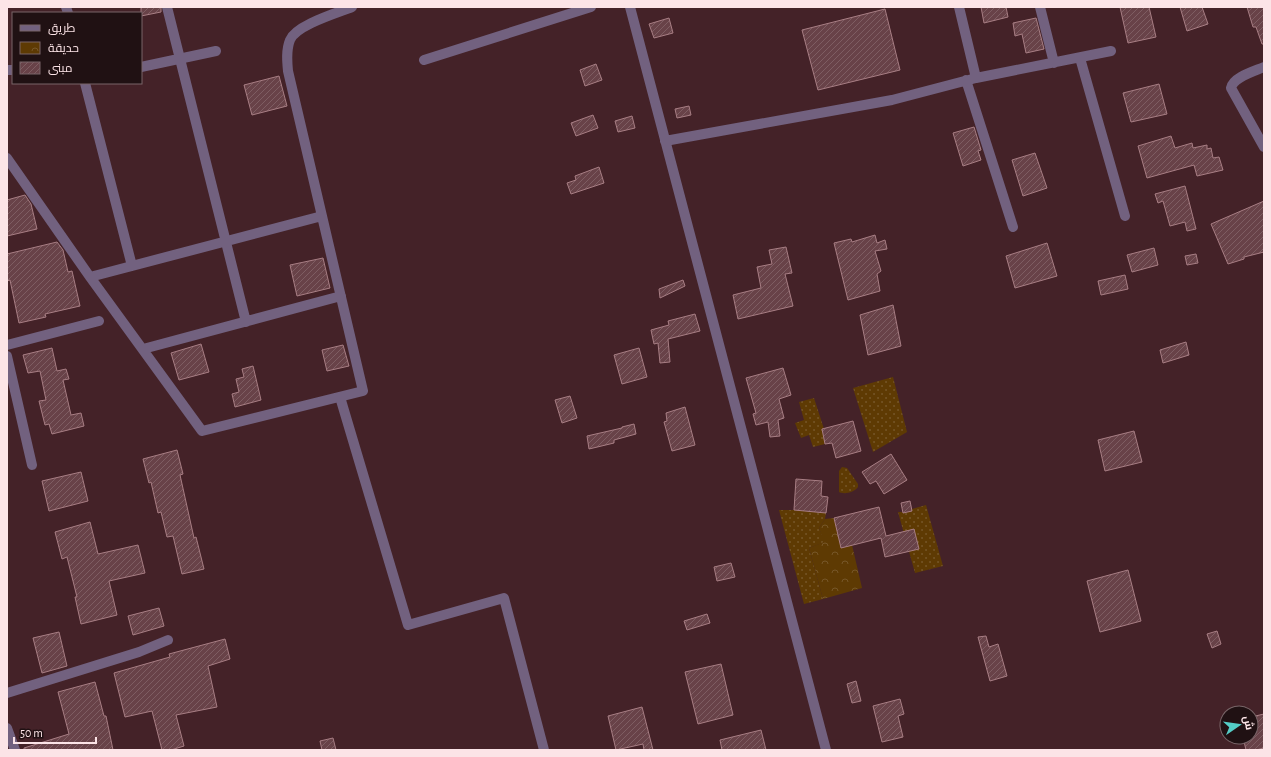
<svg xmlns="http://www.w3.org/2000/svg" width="1271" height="757" font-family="'Alegreya Sans',Cairo,sans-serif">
	<defs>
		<pattern id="grass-dots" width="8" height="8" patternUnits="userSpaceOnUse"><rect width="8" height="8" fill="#5e3a03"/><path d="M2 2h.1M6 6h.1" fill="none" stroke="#765628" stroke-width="1.8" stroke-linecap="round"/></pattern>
		<pattern id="park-crowns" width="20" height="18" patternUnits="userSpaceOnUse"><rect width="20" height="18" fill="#5e3a03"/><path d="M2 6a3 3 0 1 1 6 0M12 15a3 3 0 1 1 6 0" fill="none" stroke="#765628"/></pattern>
		<pattern id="building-hatch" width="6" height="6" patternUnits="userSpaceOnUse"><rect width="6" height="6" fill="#684248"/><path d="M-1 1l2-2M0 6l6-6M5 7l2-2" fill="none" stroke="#7e5d62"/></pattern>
	</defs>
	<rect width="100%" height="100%" fill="#442228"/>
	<path fill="url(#grass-dots)" d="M893,377L907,432L873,452L853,388Z
		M814,398L824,429H822L825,444L813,447L809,435L801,438L795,423L804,420L799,402Z
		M842,467L847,468L858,484V487C855,492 844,495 839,492V471Z
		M926,505L943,566L915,573L898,512H902L903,513L912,511V509Z
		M779,510H794L826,513L825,519L819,528L825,542L809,548L823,599L804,604Z"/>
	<path fill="url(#park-crowns)" d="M834,518L841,548L852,545L862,588L823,599L809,548L824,542L819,528L825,519Z"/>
	<path fill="url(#building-hatch)" stroke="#a87e84" d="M141,7H161V12L141,16Z
		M981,7H1006L1008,17L984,23Z
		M1120,7H1149L1156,37L1128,43Z
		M1180,7H1202L1208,24L1187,31Z
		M1247,7H1264V44H1262L1256,27H1253Z
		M885,9L900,70L818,90L802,30Z
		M669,18L673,33L654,38L649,24Z
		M1036,18L1044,49L1026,53L1022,34L1015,36L1013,23Z
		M596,64L602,80L585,86L580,70Z
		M279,76L287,106L252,115L244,85Z
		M1159,84L1167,114L1131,122L1123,93Z
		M689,106L691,115L677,118L675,109Z
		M593,115L598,128L576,136L571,123Z
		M632,116L635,128L618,132L615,121Z
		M974,127L981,150L978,151L981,160L963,166L953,133Z
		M1171,136L1175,148L1192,143L1193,148L1207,145V149L1211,148L1213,158L1219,157L1223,170L1197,176L1194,165L1147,178L1138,146Z
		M1035,153L1047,188L1023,196L1012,160Z
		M599,167L604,183L571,194L567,183L576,180L575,176Z
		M1185,186L1196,229L1187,231L1185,222L1170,226L1163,201L1158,203L1155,194Z
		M25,195L31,204L37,229L7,236V200Z
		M1264,201V252L1244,257V259L1228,264L1211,224Z
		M875,235L877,243L885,240L887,249L875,251L881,271L877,274L880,291L848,300L834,243L851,239L852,242Z
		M57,242L63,250L68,272L72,271L80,306L45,314L46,317L19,323L10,280L7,281V254Z
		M1047,243L1057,276L1015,288L1006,256Z
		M786,247L792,273L785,274L793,306L738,319L733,295L761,288L757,267L772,264L769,250Z
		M1154,248L1158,265L1132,272L1127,255Z
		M1196,254L1198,263L1187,265L1185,256Z
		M323,258L330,288L297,296L290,265Z
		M1125,275L1128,289L1101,295L1098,281Z
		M683,280L685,286L660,298L659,289Z
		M893,305L901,346L868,355L860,315Z
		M695,314L700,331L668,339L670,362L660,363L658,343L654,344L651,330L669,325L668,321Z
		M1186,342L1189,355L1163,363L1160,350Z
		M201,344L209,372L179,380L171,353Z
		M343,345L349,366L327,371L322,350Z
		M52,348L57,371L66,369L69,379L63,380L71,415L81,413L84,426L52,434L49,424L45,425L39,401L46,400L40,371L28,373L23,355Z
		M639,348L647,377L622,384L614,355Z
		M253,366L261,400L235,407L232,394L239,392L236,379L244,377L242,369Z
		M783,368L791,395L779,399L784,418L778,420L780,436L770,437L768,422L756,425L753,414L756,413L746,378Z
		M570,396L577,418L562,423L555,400Z
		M685,407L695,445L672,451L664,422L667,421L666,413Z
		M853,421L861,451L836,458L832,443L825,444L822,429Z
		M634,424L636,434L614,440V443L589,449L587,436L622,428V427Z
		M1134,431L1142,462L1105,471L1098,440Z
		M177,450L183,474L180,475L194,538L196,537L204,569L182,574L173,536L167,537L161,512L158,513L151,482L149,483L143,459Z
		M891,454L907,480L884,494L876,481L870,484L862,472Z
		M81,472L88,501L49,511L42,481Z
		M796,479L822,481L821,496L828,497L826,513L794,510Z
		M910,501L912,511L903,513L901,503Z
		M879,507L886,536L914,529L919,549L885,557L881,538L841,548L834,518Z
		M90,522L98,554L138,545L145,573L109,581L117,615L81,624L75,597H77L67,557L62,559L55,532Z
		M731,563L735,577L717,581L714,567Z
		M1128,570L1141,621L1100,632L1087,581Z
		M159,608L164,626L133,635L128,616Z
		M707,614L710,623L687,630L684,621Z
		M1217,631L1221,644L1212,648L1207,634Z
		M59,632L67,666L42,673L33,638Z
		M986,636L989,647L998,644L1007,676L990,681L978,637Z
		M225,639L230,659L208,666L217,707L176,715L184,746L171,750H162L152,711L125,717L114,673L170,657L169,654Z
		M721,664L733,715L698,724L685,672Z
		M856,681L861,701L852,703L847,684Z
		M95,682L104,716H106L113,750H24V748L69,734L58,692Z
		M900,699L904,714L898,716L903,737L882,742L873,706Z
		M642,707L653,750H644L643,744L616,750L608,716Z
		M1264,714V748L1256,750H1246L1243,737H1251V717Z
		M761,730L766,750H722L720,740Z
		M333,738L336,750H322L320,741Z"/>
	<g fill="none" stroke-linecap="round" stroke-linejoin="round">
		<path stroke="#72617f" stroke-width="10" d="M66,7L68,13
			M167,7L246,322
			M630,7L826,750
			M959,7L976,78
			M1040,7L1054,63
			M1080,58L1125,216
			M424,60L591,7
			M141,67L216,51
			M1264,67C1255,71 1233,77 1231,88L1264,147
			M7,70H13
			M966,80L1013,227
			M85,83L132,266
			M665,141L892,100L976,78L1111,51
			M7,158L90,277L202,431L363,391L288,71C287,61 286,50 290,40C296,25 337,13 352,7
			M90,277L322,216
			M7,345L99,321
			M143,349L341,296
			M7,356L32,465
			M340,397L408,625L504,598L544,750
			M7,693L139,652L168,640
			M7,728L15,750"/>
	</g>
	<rect width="1271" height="757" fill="none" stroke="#fce4e7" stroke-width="16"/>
	<rect x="12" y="12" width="130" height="72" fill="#201113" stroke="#786568"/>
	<rect x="20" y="25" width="20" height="6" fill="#72617f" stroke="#786568"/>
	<text x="48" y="32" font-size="12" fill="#fce4e7">طريق</text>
	<rect x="20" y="42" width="20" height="12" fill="url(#park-crowns)" stroke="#786568"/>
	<text x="48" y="52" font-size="12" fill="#fce4e7">حديقة</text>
	<rect x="20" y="62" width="20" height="12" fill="url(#building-hatch)" stroke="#786568"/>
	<text x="48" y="72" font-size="12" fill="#fce4e7">مبنى</text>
	<g transform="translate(1239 725) rotate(77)"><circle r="19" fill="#201113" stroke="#786568"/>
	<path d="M0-3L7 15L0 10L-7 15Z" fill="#54cdc6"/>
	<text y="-6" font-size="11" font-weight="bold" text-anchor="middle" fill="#fce4e7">ش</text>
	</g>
	<path d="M14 737v6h82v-6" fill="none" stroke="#fce4e7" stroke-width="2"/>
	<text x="20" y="737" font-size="12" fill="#fce4e7" stroke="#201113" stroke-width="3" paint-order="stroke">50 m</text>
</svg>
